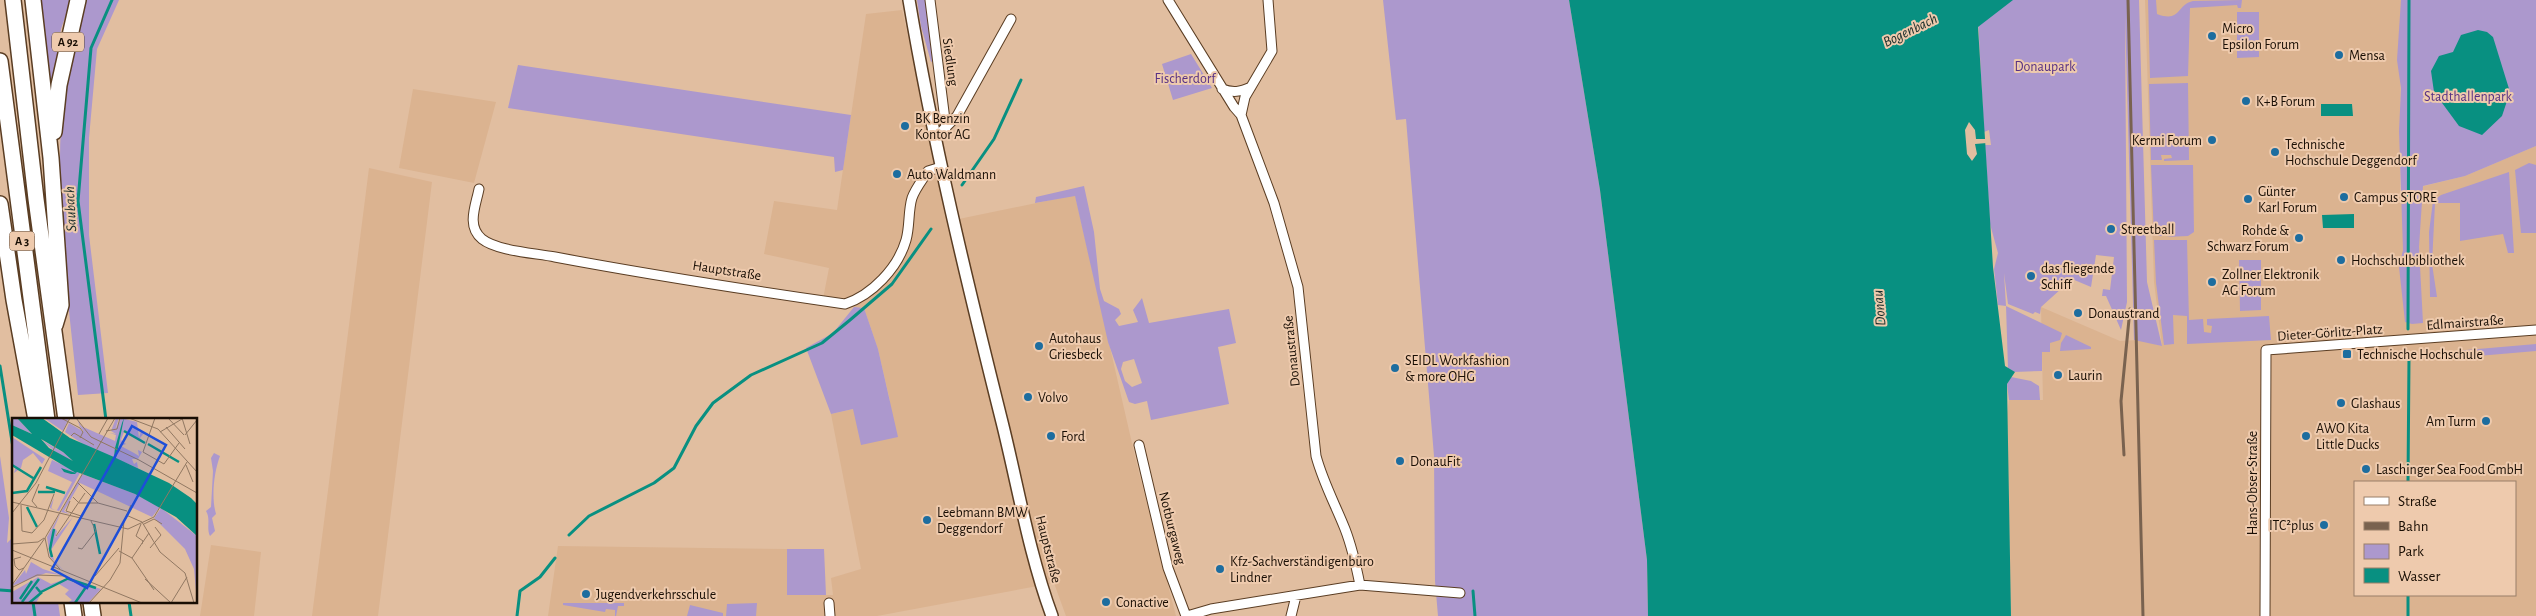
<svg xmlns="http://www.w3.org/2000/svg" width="2536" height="616" font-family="'Alegreya Sans',sans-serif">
	<rect width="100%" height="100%" fill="#e1bea0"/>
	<path fill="#dbb390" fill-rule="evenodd" d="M2145,0H2401L2400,192L2465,176L2536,146V616H2011L2007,414L2009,400H2043L2041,307L2120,341L2140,340L2162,346L2154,282ZM2355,482H2515V595H2355Z
		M902,10L949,221L1075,195L1137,465L1176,616H1066L1054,583L877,616H548L558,546L787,549L788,595H833L831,578L861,569L831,414L890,401L878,349L864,308L822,304L829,268L764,254L774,201L837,210L866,14Z
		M413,89L496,102L474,183L399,168Z
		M369,168L432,182L378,616H312Z
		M211,545L261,552L254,616H200Z"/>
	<path fill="#ac98cd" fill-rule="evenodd" d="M41,0H71L61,29L51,92Z
		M84,0H119L97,49L89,138V235L108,393L78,395C67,288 51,181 66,74C69,49 78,24 84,0Z
		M917,0H926L933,61L931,62L921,26Z
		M1383,0H1569L1600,190L1647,560L1648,616H1438L1435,581L1434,456L1406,119L1396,120Z
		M1977,0H2139L2147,282L2162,346L2134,340L2125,15L2127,302L2121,330L2106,296H2102L2103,289L2110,290L2114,257L2096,255L2091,287L2072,279L2041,307L2040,314L2035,312L2033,314L2008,304L2004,273L2006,306L2062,333L2060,340L2050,343V352H2042V371L2014,372L2008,368L2006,306L1998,305L1994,269L1998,253L1990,224L1985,145H1991L1989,130L1984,132Z
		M2148,0H2156L2157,14C2181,23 2176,5 2193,1L2242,0L2241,8H2238L2237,5L2190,8L2188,76L2150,78Z
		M2401,0H2536V146L2465,176L2423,186L2419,247L2423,323L2412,324L2405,322L2399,267L2403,250L2399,131L2401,88L2397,60Z
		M2237,12H2259V57L2237,58Z
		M1191,54L1212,88L1173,100L1162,64Z
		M518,65L851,115L843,170L835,172L834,157L508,108Z
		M2188,83L2189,160L2164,161V159L2172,158L2171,155H2161L2162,160H2151L2149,84Z
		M2529,163L2536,165V233H2521L2515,170Z
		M2151,165H2193L2194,232L2188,236L2166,237L2172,236V234L2162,233V236H2154Z
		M2509,172L2514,253H2508L2503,234L2460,241V203H2435L2432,264L2437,297H2430L2429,232L2433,201L2441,195Z
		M1084,186L1094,232L1100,289L1104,301L1119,309L1121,314L1115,320L1119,326L1138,322L1133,310L1142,298L1149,323L1229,309L1236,343L1218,347L1229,404L1151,420L1147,401L1135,404L1129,402L1108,342L1075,196L1035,203L1036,197ZM1134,359L1142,383L1132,387L1125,381L1121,369L1123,362Z
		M2154,240H2187L2189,320L2203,319L2204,332L2211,333L2212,326L2207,325V319L2269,316L2271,340L2187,344V316L2173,315L2174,344L2164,345L2156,283Z
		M2239,260H2261V310L2240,311Z
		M854,307L864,308L878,349L898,437L861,445L853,409L831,414L806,348L833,333Z
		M2066,335L2091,347V349L2060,351L2061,343Z
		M2536,344V351L2443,359V352Z
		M2011,377L2031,381L2039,386L2040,400H2009L2007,384Z
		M214,453L220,456C214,472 211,497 216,514L212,518L215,531L210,536C206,528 211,519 206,511L211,507L213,471L211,458Z
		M0,456L9,518L7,543L14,536V602H58L60,616H0Z
		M787,549H824L826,595H787Z
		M563,603H624V606H618L616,616H615V610L606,609L605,612L563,605Z
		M757,603L756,616H726L727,604Z
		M690,605L723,613V616H687Z"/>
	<path fill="#089081" d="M1569,0H2013L1978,27L1993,267L2005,366L2015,372L2007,384L2011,616H1648L1647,560L1600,190Z
		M2478,30L2487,32L2493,37L2510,92L2502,116L2482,135L2459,126L2434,92L2431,71L2439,56L2453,52L2461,35Z
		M2321,104H2352L2353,116H2321Z
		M2354,214V228H2323L2322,215Z"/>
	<path fill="#e1bea0" d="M1969,122L1975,130L1976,139H1987V143L1975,144L1977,154L1972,161L1967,154L1965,130Z"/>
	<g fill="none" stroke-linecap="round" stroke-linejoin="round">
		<path stroke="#089081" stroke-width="3" d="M962,185L994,139L1021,80
			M2408,329L2409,0
			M0,366L14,454
			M106,420L78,201L91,48L112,0
			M2408,482L2409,357
			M569,535L589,516L654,483L674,468L696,426L713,403L751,375L822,343L850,320L892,284L931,229
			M0,590L14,591
			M1473,591L1475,616
			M33,602L35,616
			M129,602L131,616
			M517,616L520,591L540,577L555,558
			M2408,616V595"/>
		<g stroke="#5a3d23" stroke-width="11">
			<path id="street" d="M930,0L946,128
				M1168,0L1234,107L1241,115L1274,203L1298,287L1316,456C1323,482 1335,504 1345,529C1352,547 1356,565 1360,585
				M1222,89C1233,93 1240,92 1251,87
				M1241,115L1245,97L1272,51L1268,0
				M935,138L957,116L1011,19
				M479,189C476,205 466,226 482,239C497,251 535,253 555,257C651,275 748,290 845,304C872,295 898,268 906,240C910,226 908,211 912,198C915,189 923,179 928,171L941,167
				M1139,445L1168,568L1186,616
				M829,603L830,616
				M1187,616L1211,609L1360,585L1460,593
				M1291,616L1296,596
				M2265,616L2266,350L2536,330"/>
		</g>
		<g stroke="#5a3d23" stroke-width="14">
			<path id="secondary" d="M909,0C933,142 967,282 1002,422C1018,486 1029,554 1052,616"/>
		</g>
		<g stroke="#5a3d23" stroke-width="18">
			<path id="highway" d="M13,0L36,199L66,420
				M33,0L51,158L61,305L55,325
				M0,61L47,420
				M54,132L59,85L78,0
				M0,204L14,300L36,420
				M72,602L74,616
				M91,602L93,616"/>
		</g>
		<use href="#street" stroke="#fff" stroke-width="9"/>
		<use href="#secondary" stroke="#fff" stroke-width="11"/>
		<use href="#highway" stroke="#fff" stroke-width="15"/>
		<path stroke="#79624f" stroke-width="3" d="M2128,0L2143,616
			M2124,455L2121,401L2130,309"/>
	</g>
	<g fill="#1d6d9f" stroke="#eecaad" stroke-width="2">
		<circle cx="2212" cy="36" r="5"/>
		<circle cx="2339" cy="55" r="5"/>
		<circle cx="2246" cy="101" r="5"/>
		<circle cx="905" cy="126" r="5"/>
		<circle cx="2212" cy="140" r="5"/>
		<circle cx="2275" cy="152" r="5"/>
		<circle cx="897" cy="174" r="5"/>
		<circle cx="2344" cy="197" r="5"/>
		<circle cx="2248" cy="199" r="5"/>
		<circle cx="2111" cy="229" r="5"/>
		<circle cx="2299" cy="238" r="5"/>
		<circle cx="2341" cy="260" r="5"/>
		<circle cx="2031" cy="276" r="5"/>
		<circle cx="2212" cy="282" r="5"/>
		<circle cx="2078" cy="313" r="5"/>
		<circle cx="1039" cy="346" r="5"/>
		<rect x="2342" y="349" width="10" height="10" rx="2.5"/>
		<circle cx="1395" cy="368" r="5"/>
		<circle cx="2058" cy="375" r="5"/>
		<circle cx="1028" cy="397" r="5"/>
		<circle cx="2341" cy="403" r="5"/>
		<circle cx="2486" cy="421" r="5"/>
		<circle cx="1051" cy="436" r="5"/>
		<circle cx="2306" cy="436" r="5"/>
		<circle cx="1400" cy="461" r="5"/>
		<circle cx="2366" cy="469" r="5"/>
		<circle cx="927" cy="520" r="5"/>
		<circle cx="2324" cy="525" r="5"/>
		<circle cx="1220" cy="569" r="5"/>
		<circle cx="586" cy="594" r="5"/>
		<circle cx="1106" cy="602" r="5"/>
	</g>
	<g text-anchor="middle" stroke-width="4" stroke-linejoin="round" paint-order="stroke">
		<g fill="#eecaad" stroke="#594637" stroke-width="1">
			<rect x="52" y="32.5" width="32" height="19" rx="4"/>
			<rect x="9.5" y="231.5" width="25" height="19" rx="4"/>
		</g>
		<g font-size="12" font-weight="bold" fill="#190e04">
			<text x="68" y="46">A 92</text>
			<text x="22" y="245">A 3</text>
		</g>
		<g font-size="14" fill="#190e04" stroke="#eecaad" text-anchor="start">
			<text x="2222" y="33">Micro<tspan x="2222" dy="16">Epsilon Forum</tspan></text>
			<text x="2349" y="60">Mensa</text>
			<text x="2256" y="106">K+B Forum</text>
			<text x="915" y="123">BK Benzin<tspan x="915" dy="16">Kontor AG</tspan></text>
			<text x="2202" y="145" text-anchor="end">Kermi Forum</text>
			<text x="2285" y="149">Technische<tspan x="2285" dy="16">Hochschule Deggendorf</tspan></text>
			<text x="907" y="179">Auto Waldmann</text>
			<text x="2258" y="196">Günter<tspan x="2258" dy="16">Karl Forum</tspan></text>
			<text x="2354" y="202">Campus STORE</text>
			<text x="2121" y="234">Streetball</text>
			<text x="2289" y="235" text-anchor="end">Rohde &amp;<tspan x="2289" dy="16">Schwarz Forum</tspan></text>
			<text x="2351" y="265">Hochschulbibliothek</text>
			<text x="2041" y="273">das fliegende<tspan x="2041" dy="16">Schiff</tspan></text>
			<text x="2222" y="279">Zollner Elektronik<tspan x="2222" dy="16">AG Forum</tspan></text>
			<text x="2088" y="318">Donaustrand</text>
			<text x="1049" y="343">Autohaus<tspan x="1049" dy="16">Griesbeck</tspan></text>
			<text x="2357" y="359">Technische Hochschule</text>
			<text x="1405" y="365">SEIDL Workfashion<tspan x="1405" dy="16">&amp; more OHG</tspan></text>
			<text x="2068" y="380">Laurin</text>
			<text x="1038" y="402">Volvo</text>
			<text x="2351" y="408">Glashaus</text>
			<text x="2476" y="426" text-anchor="end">Am Turm</text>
			<text x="2316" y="433">AWO Kita<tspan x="2316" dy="16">Little Ducks</tspan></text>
			<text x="1061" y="441">Ford</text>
			<text x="1410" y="466">DonauFit</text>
			<text x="2376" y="474">Laschinger Sea Food GmbH</text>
			<text x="937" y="517">Leebmann BMW<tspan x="937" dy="16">Deggendorf</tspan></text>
			<text x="2314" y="530" text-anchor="end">ITC²plus</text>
			<text x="1230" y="566">Kfz-Sachverständigenbüro<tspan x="1230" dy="16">Lindner</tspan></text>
			<text x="596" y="599">Jugendverkehrsschule</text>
			<text x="1116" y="607">Conactive</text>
		</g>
		<g font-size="14" fill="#190e04" stroke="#eecaad">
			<text transform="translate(951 62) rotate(82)" y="5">Siedlung</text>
			<text transform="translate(727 270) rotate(9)" y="5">Hauptstraße</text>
			<text transform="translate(2465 322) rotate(-4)" y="5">Edlmairstraße</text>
			<text transform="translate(2330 332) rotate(-4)" y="5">Dieter-Görlitz-Platz</text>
			<text transform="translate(1291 351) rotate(-96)" y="5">Donaustraße</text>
			<text transform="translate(2252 483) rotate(-90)" y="5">Hans-Obser-Straße</text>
			<text transform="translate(1173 528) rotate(76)" y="5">Notburgaweg</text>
			<text transform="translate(1049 549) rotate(76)" y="5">Hauptstraße</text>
		</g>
		<g font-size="14" fill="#573184" stroke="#eecaad">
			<text x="2045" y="71">Donaupark</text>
			<text x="1185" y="83">Fischerdorf</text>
			<text x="2468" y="101">Stadthallenpark</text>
		</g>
		<g font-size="15" font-style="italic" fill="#192d2a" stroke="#eecaad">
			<text transform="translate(1910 30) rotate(-26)" y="5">Bogenbach</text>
			<text transform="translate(70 209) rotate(-93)" y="5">Saubach</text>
			<text transform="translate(1879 308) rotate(-95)" y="5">Donau</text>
		</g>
	</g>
	<g transform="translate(12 418)">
		<rect width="185" height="185" fill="#e1bea0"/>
		<path d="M0,0H5L20,16L0,7ZM32,0H57L51,13ZM65,0L69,8L103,23L104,17L98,15L104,16L99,13L104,0H107L103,12L109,0L125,4L127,20L129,13L132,15L128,20L134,26L112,14L109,22L114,26L109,28L122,35L127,38L126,32L130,34L126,41H120L122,46L125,44L126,50L74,28L53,14L57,5L72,14L68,9ZM0,19L33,41L30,46L21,35L11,42L9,50L2,55L4,48H0ZM29,22L51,34L61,43L45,35ZM40,42L68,55L47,93L38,90V88L42,80L39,91L45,92L60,64L36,53ZM70,56L123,76L148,89L140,99L68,65L52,93L58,96L49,94ZM149,90L185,118V184L182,151L173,131L142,100ZM49,94L42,110L45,113L43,120L61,99L39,132L42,142L53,154L38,139L35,119ZM19,144L31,151L49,157L34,155L0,168L13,152L14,156ZM26,159L39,166L53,161L89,171L77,184L55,185L60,182L53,176L57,172L47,166L49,163L31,172L24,185H0V174Z" fill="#ac98cd"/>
		<path d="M5,0H30L58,20L102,39L103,30L110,5L112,0L104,40L157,65L179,80L185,86V118L164,99L123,76L65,54L63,56H59L52,54L49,50L64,55L0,17V7L20,16ZM29,21L51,34L61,43L37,30Z" fill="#089081" fill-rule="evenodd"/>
		<path fill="none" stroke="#089081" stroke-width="2.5" d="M112,13L133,25M136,26L167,44M0,47L21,60M34,69L53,75M26,74H43M0,75L15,73L29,49M15,89L25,109M82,106L88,136M40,139L38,131L42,111M54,160L84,170M29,174L55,161M8,181L20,163M10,184L27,161M17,185L29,175L24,169M63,185L74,169"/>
		<path fill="none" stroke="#917862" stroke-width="1" d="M49,0L68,10L71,14L68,20M64,0L79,19L127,42L185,75M117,0L146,11L185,54M143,0L131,34L152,46L167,25M156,0L172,17M170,0L178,26M154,9L173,31M94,13L105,11L108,0M148,14L170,1M87,16L96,0M173,17L185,2M59,18L62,15L82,27M174,47L181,64M66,65L86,85M61,79L67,85H86L115,93M58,83L54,93L69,98M0,84L116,111L142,99L175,44M9,87L10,113L20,115L32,102L42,76M25,89L20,83L27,66M0,95L24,65L58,0M114,97L130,104L148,134L173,155L182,185M129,106L124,118L131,123L130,126M132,106L142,101L150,106M44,118L73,75M33,120L37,139L48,151M0,126L26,124L32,120M66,130L70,131L84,113L79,103M138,130L149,117L143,109M0,132L130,185M107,133L120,140L137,115M9,139L2,141L3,148L7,152L12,150M120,140L142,172M83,158L107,130M133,161L159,185L175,159M0,167L33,120L103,0M1,169L25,157L54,158M77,185L98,162L108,145L112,103L119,87"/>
		<path fill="#1d4ed8" fill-opacity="0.15" stroke="#1d4ed8" stroke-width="2.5" d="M120,8L154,27L75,170L40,151Z"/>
		<rect width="185" height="185" fill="none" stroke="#190e04" stroke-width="2.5"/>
	</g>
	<rect x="2354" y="481" width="162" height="115" fill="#eecaad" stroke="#997f69"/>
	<rect x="2364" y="497" width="25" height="8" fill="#ffffff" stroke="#997f69"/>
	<text x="2398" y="506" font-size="15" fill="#190e04">Straße</text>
	<rect x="2364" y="522" width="25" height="8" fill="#79624f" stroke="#997f69"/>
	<text x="2398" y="531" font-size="15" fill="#190e04">Bahn</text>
	<rect x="2364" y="544" width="25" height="15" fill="#ac98cd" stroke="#997f69"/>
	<text x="2398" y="556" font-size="15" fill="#190e04">Park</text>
	<rect x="2364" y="568" width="25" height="15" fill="#089081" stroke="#997f69"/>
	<text x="2398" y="581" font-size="15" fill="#190e04">Wasser</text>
</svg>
